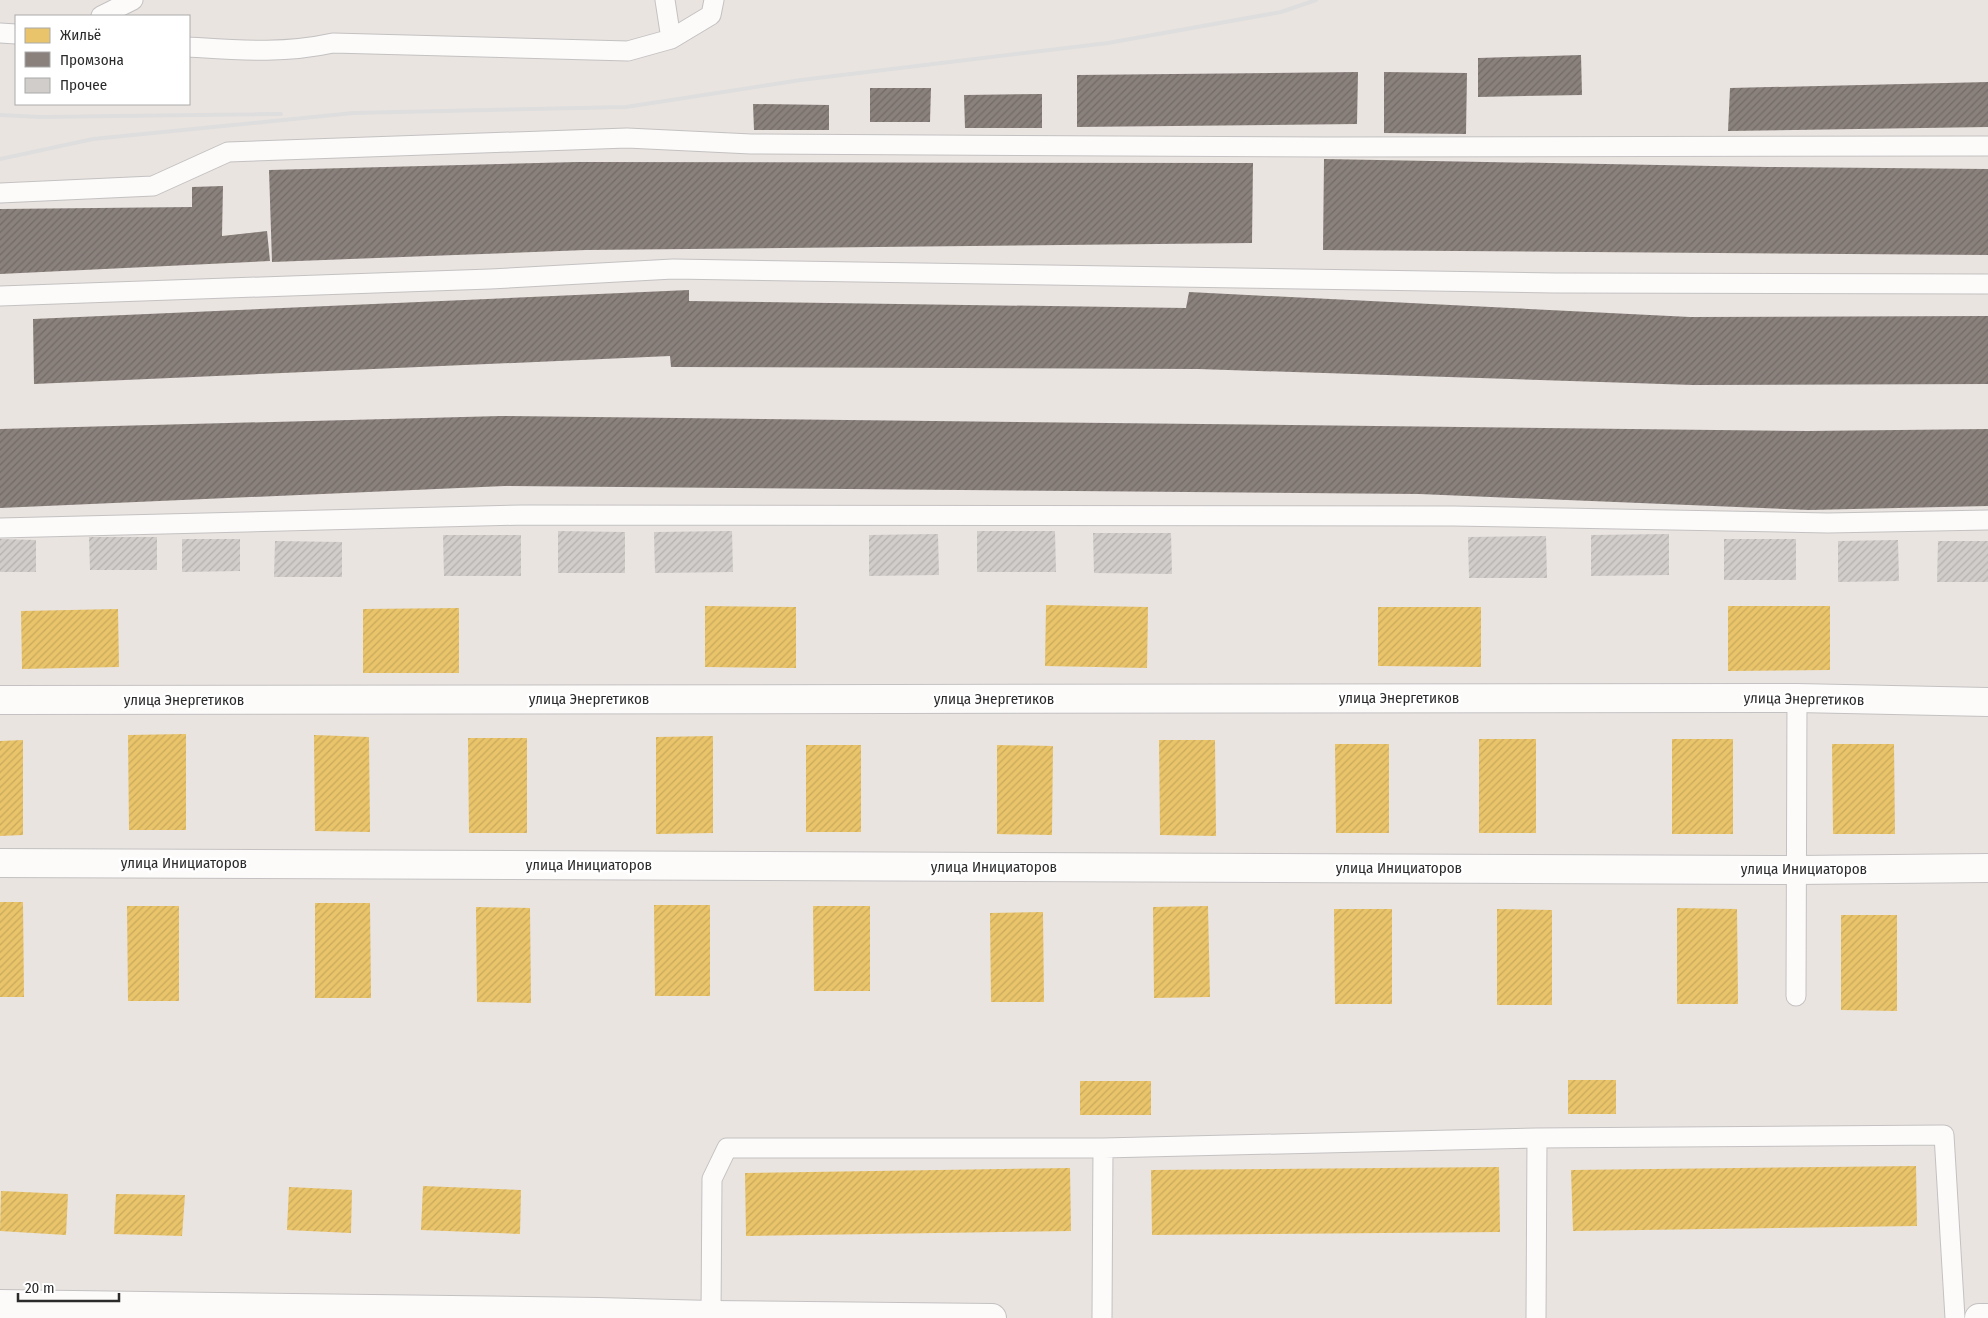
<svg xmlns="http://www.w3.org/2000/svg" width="1988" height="1318" font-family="'Fira Sans Condensed',sans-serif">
	<defs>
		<pattern id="homes-hatch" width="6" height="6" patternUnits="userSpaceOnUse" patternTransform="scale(1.25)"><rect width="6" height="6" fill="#e9c46a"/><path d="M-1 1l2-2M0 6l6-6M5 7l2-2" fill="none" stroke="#c8a95c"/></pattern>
		<pattern id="industry-hatch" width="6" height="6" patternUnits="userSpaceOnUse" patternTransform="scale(1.25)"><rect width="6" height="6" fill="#8a817c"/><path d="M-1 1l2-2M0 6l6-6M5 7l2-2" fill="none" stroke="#716a66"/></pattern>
		<pattern id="building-hatch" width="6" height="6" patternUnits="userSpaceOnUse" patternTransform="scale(1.25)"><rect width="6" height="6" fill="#d0cdca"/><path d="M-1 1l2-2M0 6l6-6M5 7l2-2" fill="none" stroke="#b3b0ae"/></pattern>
	</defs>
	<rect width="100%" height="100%" fill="#eae4e0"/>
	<path fill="url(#homes-hatch)" d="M1046,605L1148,607L1147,668L1045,666Z
		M705,606L796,607V668L705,667Z
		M1728,606H1830V670L1728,671Z
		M1378,607H1481V667L1378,666Z
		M459,608V673H363V609Z
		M118,609L119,667L22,669L21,611Z
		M186,734V830H129L128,735Z
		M314,735L369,737L370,832L315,831Z
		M713,736V833L656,834V737Z
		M468,738H527V833H469Z
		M1479,739H1536V833H1479Z
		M1672,739H1733V834H1672Z
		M23,740V835L0,836V741Z
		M1159,740H1215L1216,836L1160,835Z
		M1335,744H1389V833H1336Z
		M1832,744H1894L1895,834H1833Z
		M806,745H861V832H806Z
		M997,745L1053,746L1052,835L997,834Z
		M0,902H23L24,997H0Z
		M315,903H370L371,998H315Z
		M654,905H710V996H655Z
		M127,906H179V1001H128Z
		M813,906H870V991H814Z
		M1208,906L1210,997L1154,998L1153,907Z
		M476,907L530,908L531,1003L477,1002Z
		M1677,908L1737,909L1738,1004H1677Z
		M1334,909H1392V1004H1335Z
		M1497,909L1552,910V1005H1497Z
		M1043,912L1044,1002H991L990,913Z
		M1841,915H1897V1011L1841,1010Z
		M1568,1080H1616V1114H1568Z
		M1080,1081H1151V1115H1080Z
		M1916,1166L1917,1226L1573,1231L1571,1170Z
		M1499,1167L1500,1232L1152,1235L1151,1170Z
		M1070,1168L1071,1231L746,1236L745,1173Z
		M423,1186L521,1190L520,1234L421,1230Z
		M289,1187L352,1190L351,1233L287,1230Z
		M1,1191L68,1194L66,1235L0,1231Z
		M116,1194L185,1195L182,1236L114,1234Z"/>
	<path fill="url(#industry-hatch)" d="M1581,55L1582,95L1478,97V58Z
		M1358,72L1357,124L1077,127V75Z
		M1384,72L1467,73L1466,134L1384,133Z
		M1988,82V127L1728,131L1730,88Z
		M870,88H931L930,122H870Z
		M1042,94V128H965L964,95Z
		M753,104L829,105V130H754Z
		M1324,159L1768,167L1988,169V255L1323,250Z
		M577,162L1253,163L1252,243L586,250L272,262L269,170Z
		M223,186L222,236L267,231L270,261L0,274V209L192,207V187Z
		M689,290V301L1186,308L1189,292L1690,317L1988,316V384L1693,385L1198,369L671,367L670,356L34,384L33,319Z
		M501,416L1808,431L1988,429V506L1809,510L1419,494L505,486L0,508V429Z"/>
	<path fill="url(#building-hatch)" d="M558,531L625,532V573H558Z
		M732,531L733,572L655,573L654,532Z
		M977,531H1055L1056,572H977Z
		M1093,533H1171L1172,574L1094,573Z
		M938,534L939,575L869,576V535Z
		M1669,534V575L1591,576V535Z
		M443,535H521V576H444Z
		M1546,536L1547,578H1469L1468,537Z
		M89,537H157V570H90Z
		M0,539L36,540V572H0Z
		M182,539H240V571L182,572Z
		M1724,539H1796V580H1724Z
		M1898,540L1899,581L1838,582V541Z
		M275,541L342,542V577H274Z
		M1938,541H1988V582H1937Z"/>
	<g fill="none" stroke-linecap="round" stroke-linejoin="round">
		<g stroke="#c3c1c2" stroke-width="21">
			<path id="service" d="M665,0L671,39
				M101,16L133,0
				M0,33L16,34
				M189,47C239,50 283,54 333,43L628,51L671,39L711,15L714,0
				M0,193L153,186L228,152L627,138L751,144L1326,147L1988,146
				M0,296L490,279L673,269L1555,283L1988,284
				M0,528L523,515L1453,516L1828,523L1988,520
				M1796,996L1797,698
				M711,1315L712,1179L727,1148H1103L1537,1138L1944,1135L1955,1318
				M1102,1318L1103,1148
				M1536,1318L1537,1138"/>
		</g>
		<g stroke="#c3c1c2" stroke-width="30">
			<path id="minor" d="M0,700L1797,698L1988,702
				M0,863L1798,870L1988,868
				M0,1304L598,1312L711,1315L992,1318
				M1979,1318H1988"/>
		</g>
		<use href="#service" stroke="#fcfbfa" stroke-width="19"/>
		<use href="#minor" stroke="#fcfbfa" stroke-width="28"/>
		<path stroke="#dededf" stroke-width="4" d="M0,115L40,117L281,114
			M0,159L93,139L353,113L626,107L801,80L1108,43L1281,12L1316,0"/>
	</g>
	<g text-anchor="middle" stroke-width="5" stroke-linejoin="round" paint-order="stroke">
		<g font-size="15" fill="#2b2b2b" stroke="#fff">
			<text x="1399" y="703">улица Энергетиков</text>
			<text x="589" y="704">улица Энергетиков</text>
			<text x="994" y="704">улица Энергетиков</text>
			<text transform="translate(1804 699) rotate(1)" y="5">улица Энергетиков</text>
			<text x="184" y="705">улица Энергетиков</text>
			<text x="184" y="868">улица Инициаторов</text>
			<text x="589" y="870">улица Инициаторов</text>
			<text x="994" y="872">улица Инициаторов</text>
			<text x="1399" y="873">улица Инициаторов</text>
			<text x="1804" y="874">улица Инициаторов</text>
		</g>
	</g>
	<rect x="15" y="15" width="175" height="90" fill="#ffffff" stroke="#aaaaaa"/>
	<rect x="25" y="28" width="25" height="15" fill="#e9c46a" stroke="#aaaaaa"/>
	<text x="60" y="40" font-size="15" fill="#2b2b2b">Жильё</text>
	<rect x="25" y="52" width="25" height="15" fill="#8a817c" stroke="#aaaaaa"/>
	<text x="60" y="65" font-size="15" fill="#2b2b2b">Промзона</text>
	<rect x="25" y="78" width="25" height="15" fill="#d0cdca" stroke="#aaaaaa"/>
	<text x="60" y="90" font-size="15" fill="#2b2b2b">Прочее</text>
	<path d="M18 1293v8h101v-8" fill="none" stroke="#2b2b2b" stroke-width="2.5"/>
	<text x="25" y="1293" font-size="15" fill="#2b2b2b" stroke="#ffffff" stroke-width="4" paint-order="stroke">20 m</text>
</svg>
